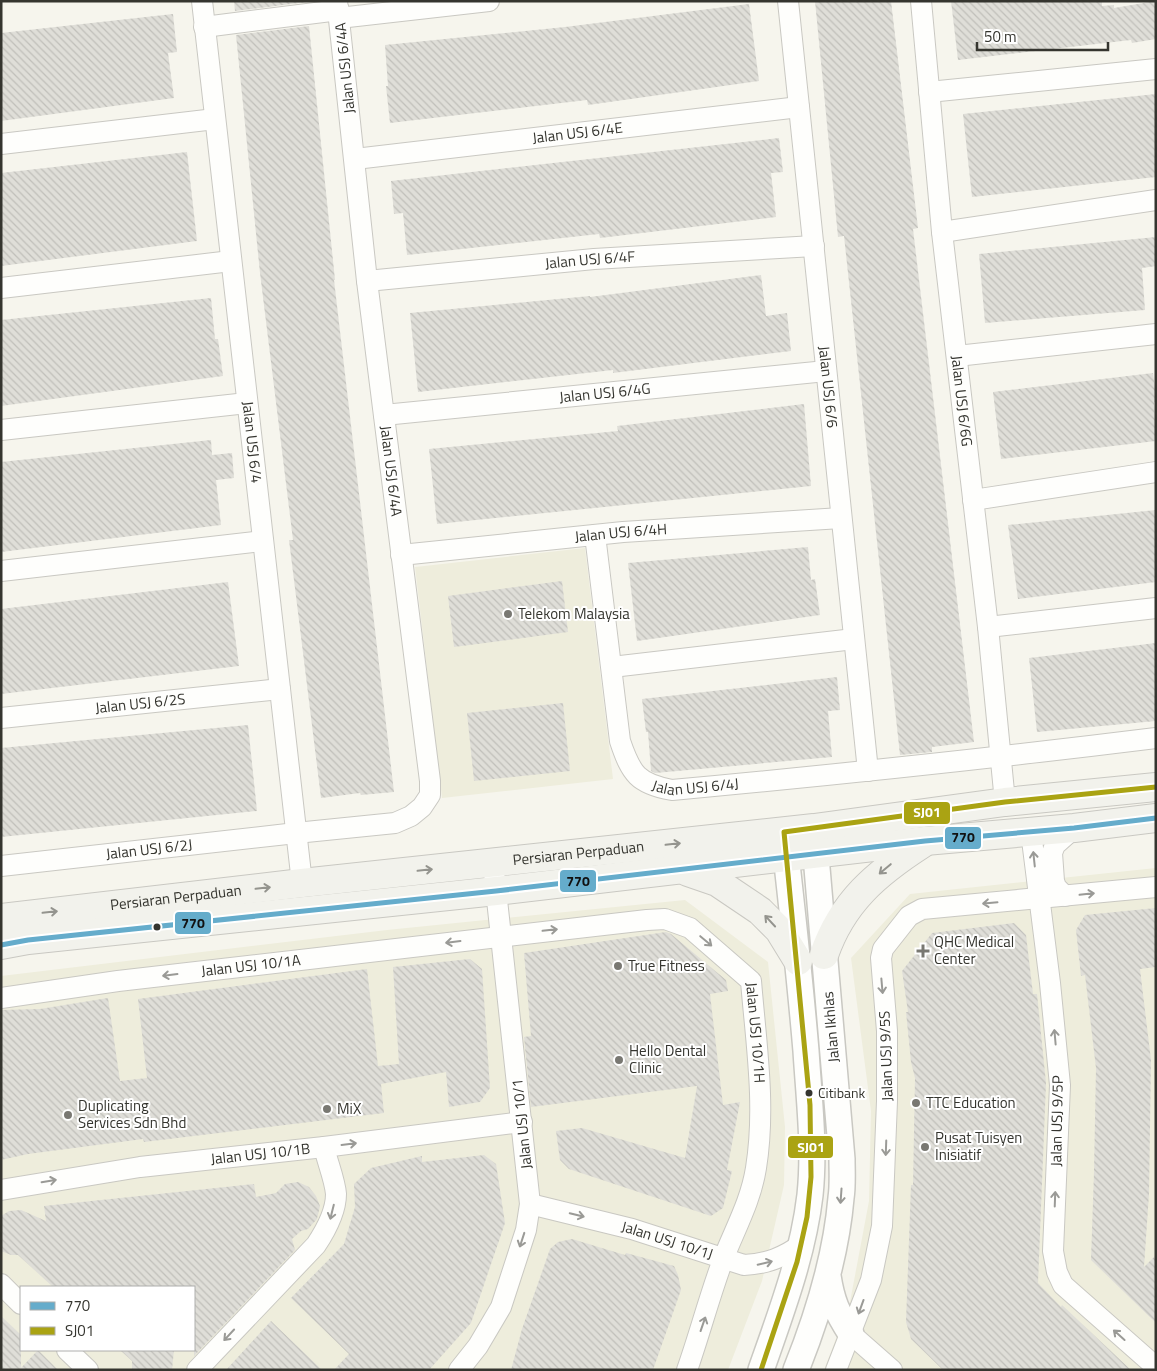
<svg xmlns="http://www.w3.org/2000/svg" width="1157" height="1371" font-family="'Titillium Web',sans-serif">
	<defs>
		<pattern id="building-back-hatch" width="6" height="6" patternUnits="userSpaceOnUse" patternTransform="scale(1.25)"><rect width="6" height="6" fill="#dfded8"/><path d="M-1 5l2 2M0 0l6 6M5-1l2 2" fill="none" stroke="#c0bfba"/></pattern>
	</defs>
	<rect width="100%" height="100%" fill="#f6f5ed"/>
	<path fill="#eeeddc" fill-rule="evenodd" d="M585,548L613,779L442,798L415,567Z
		M1156,868V1370H824L850,1302L869,1201L871,1111L851,958L910,894Z
		M685,900L768,962L785,1127L784,1185L762,1281L728,1370H1V976L387,930ZM21,1287H194V1350H21Z"/>
	<path fill="url(#building-back-hatch)" d="M234,1H307V2L235,11Z
		M815,1H891L918,228L913,229L974,742L932,747V752L900,755L844,236L838,237Z
		M951,1H1102V6L1114,5V8L1156,1V39L1132,43L1131,40L958,60Z
		M749,4L759,81L588,105L587,100L390,123L386,86H388L385,45L565,27Z
		M173,14L177,52L168,53L174,98L1,121V33Z
		M309,26L335,280H334L394,792L361,795L360,793L321,798L289,540H293L260,273L236,35Z
		M1156,94V177L972,197L963,114Z
		M779,138L783,172L771,173L776,217L600,238L599,234L407,255L403,213L394,214L391,181Z
		M187,152L197,241L1,266V173Z
		M1156,237V266L1142,268L1145,310L985,323L979,254Z
		M761,275L766,316L787,313L791,351L613,373V370L418,392L410,313L590,296V297Z
		M211,298L215,339H218L223,376L1,406V320Z
		M1153,373L1156,395V402H1154L1156,441L1001,459L993,392Z
		M804,404L811,486L437,524L429,449L618,431L617,426Z
		M211,440L212,455L232,453L234,478L216,480L221,525L1,552V462Z
		M1156,510V582L1018,599L1008,525Z
		M808,547L811,580L815,579L820,615L637,641L628,563Z
		M562,581L568,632L454,647L448,596Z
		M228,582L239,666L1,694V609Z
		M1156,643V721L1037,732L1029,658Z
		M837,677L840,710L828,711L832,757L655,773L651,771L648,732H646L642,699Z
		M563,703L570,771L474,781L467,713Z
		M248,725L257,811L1,837V748Z
		M1156,908V967L1140,969L1151,1060L1149,1194L1144,1267L1156,1255V1323L1091,1260L1094,1172L1096,1068L1085,975L1081,976L1076,930L1085,915Z
		M1014,923L1026,935L1033,994H1037L1046,1083L1038,1283L1061,1307L1062,1305L1131,1370H943L911,1339L906,1322L911,1185H913L915,1078L911,1062L906,1012H908L902,971L932,933Z
		M666,932L671,934L726,980L728,991L710,994L723,1105L740,1102L727,1170L732,1171L723,1208L711,1216L569,1169L560,1160L556,1131L582,1128L685,1158L697,1086L531,1107L524,1037L531,1036L524,953Z
		M470,959L482,969L490,1088L480,1102L449,1107L446,1072L381,1084L384,1113L144,1142L143,1139L28,1154L1,1160V1010L40,1009L108,998L120,1081L147,1078L138,999L367,969L378,1066L399,1064L393,967Z
		M484,1155L496,1164L505,1223L471,1323L429,1370H334L349,1354L291,1298L344,1244L355,1207L354,1184L371,1168L422,1156V1162Z
		M298,1182L309,1187L316,1196L320,1206L317,1219L308,1229L301,1231L292,1239L295,1250L194,1356V1287H53L18,1255H11L1,1251V1216L9,1211L21,1210L46,1221L44,1206L254,1184L256,1197L276,1193L285,1184Z
		M572,1239L625,1255L626,1253L674,1266L678,1275L681,1290L653,1370H511L522,1329L550,1249L558,1242Z
		M1,1316L21,1335V1368L38,1350L58,1370H1Z
		M271,1321L322,1370H226Z
		M120,1350H174L172,1370H132V1361Z"/>
	<g fill="none" stroke-linecap="round" stroke-linejoin="round">
		<g stroke="#c9c8c2" stroke-width="22">
			<g id="minor">
				<path id="s1" d="M202,1L302,883"/>
				<path id="s2" d="M788,1L868,771"/>
				<path id="s3" d="M921,1L942,232L988,627L1005,802"/>
				<path d="M339,18L489,1"/>
				<path d="M204,27L339,10"/>
				<path d="M929,92L1156,69"/>
				<path d="M1,144L215,119"/>
				<path id="s4" d="M355,159L799,107"/>
				<path d="M942,232L1156,200"/>
				<path id="s5" d="M367,281L594,259L814,246"/>
				<path d="M1,288L231,261"/>
				<path d="M957,356L1156,334"/>
				<path id="s6" d="M384,415L826,371"/>
				<path d="M1,430L247,403"/>
				<path d="M973,500L1156,472"/>
				<path id="s7" d="M595,535L620,741C631,774 638,784 672,790C834,775 995,758 1156,738"/>
				<path id="s8" d="M401,555L623,532L841,518"/>
				<path d="M1,571L263,541"/>
				<path d="M988,627L1156,608"/>
				<path d="M612,667L854,639"/>
				<path id="s9" d="M1,718L280,689"/>
				<path d="M1031,832L1050,983L1060,1085L1053,1251L1057,1272L1063,1285L1156,1367"/>
				<path id="s10" d="M1,866L296,833L395,823L411,816L422,807L430,795V781L367,281L337,1"/>
				<path d="M1065,896L1056,887L1054,881L1052,853L1055,845L1074,828"/>
				<path id="s11" d="M1,998L118,981L647,920L665,919L690,928L751,981C756,1043 766,1106 756,1168C751,1200 736,1227 724,1257C710,1294 700,1333 687,1370"/>
				<path id="s12" d="M1,1190L140,1167L324,1147L522,1122"/>
				<path id="s13" d="M530,1204L632,1229L744,1265C767,1264 784,1257 802,1244"/>
				<path d="M1,1284L21,1304"/>
				<path d="M851,1334L892,1370"/>
				<path d="M67,1350L88,1370"/>
				<path d="M197,1370L316,1245C326,1230 336,1212 336,1194C335,1180 327,1161 324,1147"/>
				<path d="M459,1370L478,1346L501,1307L526,1230L530,1204L493,863"/>
				<path d="M836,1370L871,1280L882,1226L887,1101V1031L881,958L883,949L909,916L922,909L1156,887"/>
			</g>
		</g>
		<g stroke="#c9c8c2" stroke-width="28">
			<path id="tertiary" d="M828,1276C832,1302 837,1312 851,1334
				M761,1370C781,1313 803,1255 810,1195C815,1147 809,1099 806,1051C800,980 792,908 784,837
				M796,1370C818,1315 836,1257 841,1198C843,1185 842,1172 842,1159L814,833"/>
		</g>
		<g stroke="#c9c8c2" stroke-width="30">
			<g id="secondary">
				<path d="M688,872L717,882L760,911L779,930L798,961"/>
				<path id="s14" d="M1,918L302,883L814,828L1005,802L1156,787"/>
				<path d="M1,945L28,940L496,891L925,841L1074,828L1156,818"/>
				<path d="M824,955C842,902 877,873 922,844"/>
			</g>
		</g>
		<use href="#minor" stroke="#fefefc" stroke-width="20"/>
		<use href="#tertiary" stroke="#fefefc" stroke-width="25"/>
		<use href="#secondary" stroke="#f2f2ec" stroke-width="28"/>
		<g stroke="#fff" stroke-width="9">
			<path id="bus-1" d="M1,945L28,940L496,891L925,841L1074,828L1156,818"/>
		</g>
		<g stroke="#fff" stroke-width="9">
			<path id="bus-2" d="M761,1370L797,1262L807,1217L811,1177L810,1105L784,832L1005,802L1156,787"/>
		</g>
		<use href="#bus-1" stroke="#65accb" stroke-width="5"/>
		<use href="#bus-2" stroke="#aaa313" stroke-width="5"/>
	</g>
	<defs><path id="oneway-shaft" d="M-6 0H5M1.5-3L5.5 0L1.5 3" fill="none" stroke-width="1.6" stroke-linecap="round" stroke-linejoin="round" transform="scale(1.25)"/></defs>
	<g stroke="#94948e">
		<use href="#oneway-shaft" transform="translate(673 844) rotate(-6)"/>
		<use href="#oneway-shaft" transform="translate(885 869) rotate(140)"/>
		<use href="#oneway-shaft" transform="translate(425 870) rotate(-6)"/>
		<use href="#oneway-shaft" transform="translate(263 888) rotate(-6)"/>
		<use href="#oneway-shaft" transform="translate(50 912) rotate(-6)"/>
		<use href="#oneway-shaft" transform="translate(770 921) rotate(-133)"/>
	</g>
	<g stroke="#9a9a96">
		<use href="#oneway-shaft" transform="translate(1034 859) rotate(-96)"/>
		<use href="#oneway-shaft" transform="translate(1087 894) rotate(-6)"/>
		<use href="#oneway-shaft" transform="translate(990 903) rotate(175)"/>
		<use href="#oneway-shaft" transform="translate(550 930) rotate(-6)"/>
		<use href="#oneway-shaft" transform="translate(706 941) rotate(40)"/>
		<use href="#oneway-shaft" transform="translate(453 942) rotate(173)"/>
		<use href="#oneway-shaft" transform="translate(170 975) rotate(173)"/>
		<use href="#oneway-shaft" transform="translate(882 986) rotate(85)"/>
		<use href="#oneway-shaft" transform="translate(1055 1037) rotate(-95)"/>
		<use href="#oneway-shaft" transform="translate(349 1144) rotate(-7)"/>
		<use href="#oneway-shaft" transform="translate(886 1148) rotate(92)"/>
		<use href="#oneway-shaft" transform="translate(49 1181) rotate(-9)"/>
		<use href="#oneway-shaft" transform="translate(841 1196) rotate(94)"/>
		<use href="#oneway-shaft" transform="translate(1055 1199) rotate(-88)"/>
		<use href="#oneway-shaft" transform="translate(332 1212) rotate(104)"/>
		<use href="#oneway-shaft" transform="translate(577 1215) rotate(14)"/>
		<use href="#oneway-shaft" transform="translate(522 1240) rotate(108)"/>
		<use href="#oneway-shaft" transform="translate(765 1263) rotate(-13)"/>
		<use href="#oneway-shaft" transform="translate(861 1307) rotate(110)"/>
		<use href="#oneway-shaft" transform="translate(703 1324) rotate(-71)"/>
		<use href="#oneway-shaft" transform="translate(229 1335) rotate(133)"/>
		<use href="#oneway-shaft" transform="translate(1119 1335) rotate(-138)"/>
	</g>
	<g fill="#797872" stroke="#fff" stroke-width="2">
		<circle cx="508" cy="614" r="5"/>
		<path d="M920.5 943.5h5v5h5v5h-5v5h-5v-5h-5v-5h5z"/>
		<circle cx="618" cy="966" r="5"/>
		<circle cx="619" cy="1060" r="5"/>
		<circle cx="916" cy="1103" r="5"/>
		<circle cx="327" cy="1109" r="5"/>
		<circle cx="68" cy="1115" r="5"/>
		<circle cx="925" cy="1147" r="5"/>
	</g>
	<g fill="#35352f" stroke="#fff" stroke-width="2">
		<circle cx="157" cy="927" r="4.5"/>
		<circle cx="809" cy="1093" r="4.5"/>
	</g>
	<g text-anchor="middle" stroke-width="4" stroke-linejoin="round" paint-order="stroke">
		<g font-size="14" fill="#35352f" stroke="#fff" text-anchor="start">
			<text x="818" y="1098">Citibank</text>
		</g>
		<g font-size="15" fill="#35352f" stroke="#fff">
			<text transform="translate(345 68) rotate(-96)" y="5">Jalan USJ 6/4A</text>
			<text dy="5" stroke="none"><textPath href="#s4" startOffset="224">Jalan USJ 6/4E</textPath></text>
			<text dy="5" stroke="none"><textPath href="#s5" startOffset="224">Jalan USJ 6/4F</textPath></text>
			<text dy="5" stroke="none"><textPath href="#s2" startOffset="388">Jalan USJ 6/6</textPath></text>
			<text dy="5" stroke="none"><textPath href="#s6" startOffset="222">Jalan USJ 6/4G</textPath></text>
			<text dy="5" stroke="none"><textPath href="#s3" startOffset="402">Jalan USJ 6/6G</textPath></text>
			<text dy="5" stroke="none"><textPath href="#s1" startOffset="444">Jalan USJ 6/4</textPath></text>
			<text transform="translate(391 471) rotate(83)" y="5">Jalan USJ 6/4A</text>
			<text dy="5" stroke="none"><textPath href="#s8" startOffset="221">Jalan USJ 6/4H</textPath></text>
			<text dy="5" stroke="none"><textPath href="#s9" startOffset="140">Jalan USJ 6/2S</textPath></text>
			<text dy="5" stroke="none"><textPath href="#s7" startOffset="308">Jalan USJ 6/4J</textPath></text>
			<text dy="5" stroke="none"><textPath href="#s10" startOffset="149">Jalan USJ 6/2J</textPath></text>
			<text dy="5" stroke="none"><textPath href="#s14" startOffset="581">Persiaran Perpaduan</textPath></text>
			<text dy="5" stroke="none"><textPath href="#s14" startOffset="176">Persiaran Perpaduan</textPath></text>
			<text dy="5" stroke="none"><textPath href="#s11" startOffset="252">Jalan USJ 10/1A</textPath></text>
			<text transform="translate(831 1027) rotate(-95)" y="5">Jalan Ikhlas</text>
			<text dy="5" stroke="none"><textPath href="#s11" startOffset="828">Jalan USJ 10/1H</textPath></text>
			<text transform="translate(886 1056) rotate(-92)" y="5">Jalan USJ 9/5S</text>
			<text transform="translate(1057 1121) rotate(-89)" y="5">Jalan USJ 9/5P</text>
			<text transform="translate(522 1124) rotate(-96)" y="5">Jalan USJ 10/1</text>
			<text dy="5" stroke="none"><textPath href="#s12" startOffset="262">Jalan USJ 10/1B</textPath></text>
			<text dy="5" stroke="none"><textPath href="#s13" startOffset="142">Jalan USJ 10/1J</textPath></text>
		</g>
		<g font-size="15" fill="#35352f" stroke="#fff" text-anchor="start">
			<text x="518" y="619">Telekom Malaysia</text>
			<text x="934" y="947">QHC Medical<tspan x="934" dy="17">Center</tspan></text>
			<text x="628" y="971">True Fitness</text>
			<text x="629" y="1056">Hello Dental<tspan x="629" dy="17">Clinic</tspan></text>
			<text x="926" y="1108">TTC Education</text>
			<text x="78" y="1111">Duplicating<tspan x="78" dy="17">Services Sdn Bhd</tspan></text>
			<text x="337" y="1114">MiX</text>
			<text x="935" y="1143">Pusat Tuisyen<tspan x="935" dy="17">Inisiatif</tspan></text>
		</g>
	</g>
	<g stroke="#fff" stroke-width="2">
		<rect x="903" y="801" width="48" height="24" rx="5" fill="#aaa313"/>
		<rect x="944" y="826" width="38" height="24" rx="5" fill="#65accb"/>
		<rect x="559" y="869" width="38" height="24" rx="5" fill="#65accb"/>
		<rect x="174" y="911" width="38" height="24" rx="5" fill="#65accb"/>
		<rect x="787" y="1135" width="47" height="24" rx="5" fill="#aaa313"/>
	</g>
	<g font-size="14" text-anchor="middle" font-weight="bold" fill="#fff">
		<text x="927" y="817">SJ01</text>
		<text x="811" y="1152">SJ01</text>
	</g>
	<g font-size="14" text-anchor="middle" font-weight="bold" fill="#111">
		<text x="963" y="842">770</text>
		<text x="578" y="886">770</text>
		<text x="193" y="928">770</text>
	</g>
	<rect width="1157" height="1371" fill="none" stroke="#35352f" stroke-width="5"/>
	<rect x="20" y="1286" width="175" height="65" fill="#ffffff" stroke="#aeaeac"/>
	<rect x="30" y="1302" width="25" height="8" fill="#65accb" stroke="#aeaeac"/>
	<text x="65" y="1311" font-size="15" fill="#35352f">770</text>
	<rect x="30" y="1327" width="25" height="8" fill="#aaa313" stroke="#aeaeac"/>
	<text x="65" y="1336" font-size="15" fill="#35352f">SJ01</text>
	<path d="M977 42v8h131v-8" fill="none" stroke="#35352f" stroke-width="2.5"/>
	<text x="984" y="42" font-size="15" fill="#35352f" stroke="#ffffff" stroke-width="4" paint-order="stroke">50 m</text>
</svg>
